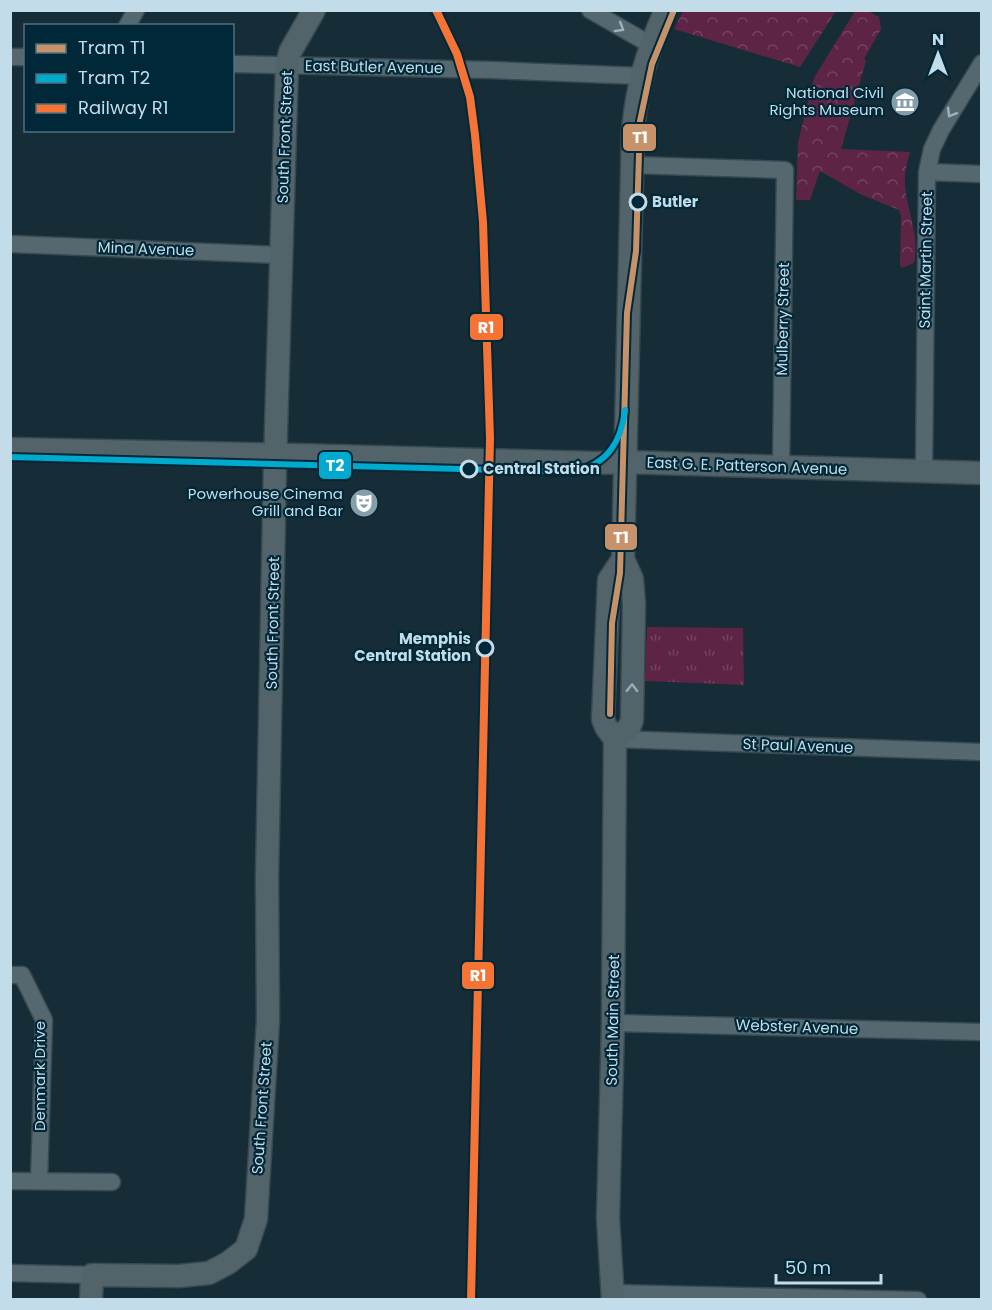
<svg xmlns="http://www.w3.org/2000/svg" width="992" height="1310" font-family="Poppins,sans-serif">
	<defs>
		<pattern id="grass-tufts" width="24" height="20" patternUnits="userSpaceOnUse" patternTransform="scale(1.5)"><rect width="24" height="20" fill="#5e2446"/><path d="M3 7l-1-3M5 7V3M7 7l1-3M15 17l-1-3M17 17v-4M19 17l1-3" fill="none" stroke="#734361"/></pattern>
		<pattern id="forest-crowns" width="20" height="18" patternUnits="userSpaceOnUse" patternTransform="scale(1.5)"><rect width="20" height="18" fill="#5e2446"/><path d="M2 6a3 3 0 1 1 6 0M12 15a3 3 0 1 1 6 0" fill="none" stroke="#734361"/></pattern>
	</defs>
	<rect width="100%" height="100%" fill="#162c36"/>
	<path fill="url(#grass-tufts)" d="M647,627L743,628L744,685L645,681Z"/>
	<path fill="url(#forest-crowns)" d="M683,11V10L836,11L800,67L674,29Z
		M855,11H868L879,17L881,29L864,59L866,61L841,149L910,152C907,163 904,174 905,185C907,212 920,236 914,263L902,268L900,265L901,216L899,210L860,194L820,171L810,200H796L798,142L814,78Z"/>
	<g fill="none" stroke-linecap="round" stroke-linejoin="round">
		<g stroke="#374951" stroke-width="19">
			<path id="street" d="M590,10L651,45
				M127,26L136,10
				M10,57H26
				M232,64L491,70L640,76
				M632,165L785,170L781,468
				M927,172L982,174
				M10,244L281,255
				M924,471L927,172L932,149L941,130L982,63
				M615,739L982,752
				M10,975H22L44,1020L39,1181
				M613,1023L982,1032
				M10,1181L112,1182
				M10,1273L92,1275
				M613,1293L918,1300"/>
		</g>
		<g stroke="#374951" stroke-width="25">
			<path id="secondary" d="M10,449L295,455L596,463L626,462L982,473
				M615,739L629,728L632,720L634,604L632,579L623,559L633,131C637,86 647,51 666,10
				M91,1300L92,1275L179,1276L209,1273L228,1263L246,1249L256,1219L268,1020L267,877L275,463L287,65L290,52L314,10
				M613,1300L608,1218L613,1023L615,739L606,727L603,719L609,580L623,559"/>
		</g>
		<use href="#street" stroke="#556870" stroke-width="16"/>
		<use href="#secondary" stroke="#526369" stroke-width="22"/>
		<path stroke="#52636c" stroke-width="1.5" d="M610,714L612,623L620,573"/>
		<g stroke="#002838" stroke-width="12">
			<path id="rail-1" d="M436,10L457,54L463,74L470,97L475,135L483,222L490,438L471,1300"/>
		</g>
		<use href="#rail-1" stroke="#f57335" stroke-width="8"/>
		<g stroke="#002838" stroke-width="10">
			<path id="tram-1" d="M610,714L612,623L620,573L627,313L636,251L640,121L652,64L674,10"/>
		</g>
		<g stroke="#002838" stroke-width="10">
			<path id="tram-2" d="M10,457L574,472C607,464 621,443 625,410"/>
		</g>
		<use href="#tram-1" stroke="#c7916a" stroke-width="6"/>
		<use href="#tram-2" stroke="#00a9ce" stroke-width="6"/>
	</g>
	<defs><path id="oneway-chevron" d="M-2-3.5L2.5 0L-2 3.5" fill="none" stroke-width="1.6" stroke-linecap="round" stroke-linejoin="round" transform="scale(1.5)"/></defs>
	<g stroke="#9cb3bf">
		<use href="#oneway-chevron" transform="translate(620 28) rotate(31)"/>
		<use href="#oneway-chevron" transform="translate(951 113) rotate(121)"/>
	</g>
	<use stroke="#95acb6" href="#oneway-chevron" transform="translate(632 688) rotate(-89)"/>
	<defs>
		<g id="museum-disc" transform="scale(1.5)"><circle r="9.5" fill="#869eaa" stroke="#002838"/><path d="M0-6L6-3V-2H-6V-3ZM-5-1h2V3h-2ZM-1-1h2V3h-2ZM3-1h2V3H3ZM-6 4H6V6H-6Z" fill="#fff"/></g>
		<g id="theatre-disc" transform="scale(1.5)"><circle r="9.5" fill="#869eaa" stroke="#002838"/><path d="M-5-5.5Q0-4 5-5.5V0Q5 5 0 6Q-5 5-5 0ZM-3.3-2.5H-1v1.5H-3.3ZM1-2.5H3.3v1.5H1ZM-2.8 1Q0 5.5 2.8 1Z" fill="#fff"/></g>
	</defs>
	<g fill-rule="evenodd">
		<use href="#museum-disc" x="905" y="102"/>
		<use href="#theatre-disc" x="364" y="503"/>
	</g>
	<g fill="#002838" stroke="#c2dce9" stroke-width="3">
		<circle cx="638" cy="202" r="8"/>
		<circle cx="469" cy="469" r="8"/>
		<circle cx="485" cy="648" r="8"/>
	</g>
	<g text-anchor="middle" stroke-width="4.5" stroke-linejoin="round" paint-order="stroke">
		<g font-size="15" fill="#c2dce9" stroke="#002838">
			<text transform="translate(374 67) rotate(1)" y="5">East Butler Avenue</text>
			<text transform="translate(285 137) rotate(-88)" y="5">South Front Street</text>
			<text transform="translate(146 249) rotate(2)" y="5">Mina Avenue</text>
			<text transform="translate(926 260) rotate(-89)" y="5">Saint Martin Street</text>
			<text transform="translate(783 319) rotate(-89)" y="5">Mulberry Street</text>
			<text transform="translate(747 466) rotate(2)" y="5">East G. E. Patterson Avenue</text>
			<text transform="translate(273 623) rotate(-89)" y="5">South Front Street</text>
			<text transform="translate(798 746) rotate(2)" y="5">St Paul Avenue</text>
			<text transform="translate(613 1020) rotate(-89)" y="5">South Main Street</text>
			<text transform="translate(797 1027) rotate(2)" y="5">Webster Avenue</text>
			<text transform="translate(40 1076) rotate(-90)" y="5">Denmark Drive</text>
			<text transform="translate(262 1108) rotate(-86)" y="5">South Front Street</text>
		</g>
		<g font-size="15" fill="#c2dce9" stroke="#002838" text-anchor="end">
			<text x="884" y="98">National Civil<tspan x="884" dy="17">Rights Museum</tspan></text>
			<text x="343" y="499">Powerhouse Cinema<tspan x="343" dy="17">Grill and Bar</tspan></text>
		</g>
		<g font-size="15" font-weight="bold" fill="#c2dce9" stroke="#002838" text-anchor="start">
			<text x="652" y="207">Butler</text>
			<text x="483" y="474">Central Station</text>
			<text x="471" y="644" text-anchor="end">Memphis<tspan x="471" dy="17">Central Station</tspan></text>
		</g>
	</g>
	<g stroke="#002838" stroke-width="2">
		<rect x="622" y="123" width="35" height="29" rx="6" fill="#c7916a"/>
		<rect x="469" y="313" width="35" height="28" rx="6" fill="#f57335"/>
		<rect x="318" y="451" width="34" height="29" rx="6" fill="#00a9ce"/>
		<rect x="604" y="523" width="34" height="28" rx="6" fill="#c7916a"/>
		<rect x="461" y="961" width="34" height="29" rx="6" fill="#f57335"/>
	</g>
	<g font-size="16" text-anchor="middle" font-weight="bold" fill="#fff">
		<text x="640" y="143">T1</text>
		<text x="486" y="333">R1</text>
		<text x="335" y="471">T2</text>
		<text x="621" y="543">T1</text>
		<text x="478" y="981">R1</text>
	</g>
	<rect width="992" height="1310" fill="none" stroke="#c2dce9" stroke-width="24"/>
	<rect x="24" y="24" width="210" height="108" fill="#002838" stroke="#4e707f" stroke-width="1.5"/>
	<rect x="36" y="44" width="30" height="9" fill="#c7916a" stroke="#4e707f" stroke-width="1.5"/>
	<text x="78" y="54" font-size="18" fill="#c2dce9">Tram T1</text>
	<rect x="36" y="74" width="30" height="9" fill="#00a9ce" stroke="#4e707f" stroke-width="1.5"/>
	<text x="78" y="84" font-size="18" fill="#c2dce9">Tram T2</text>
	<rect x="36" y="104" width="30" height="9" fill="#f57335" stroke="#4e707f" stroke-width="1.5"/>
	<text x="78" y="114" font-size="18" fill="#c2dce9">Railway R1</text>
	<g transform="translate(938 54)" stroke="#002838" stroke-width="4.5" paint-order="stroke">
	<path d="M0-4.5L10 22L0 15L-10 22Z" fill="#c2dce9"/>
	<text y="-9" font-size="16" font-weight="bold" text-anchor="middle" fill="#c2dce9">N</text>
	</g>
	<path d="M776 1274v9h105v-9" fill="none" stroke="#c2dce9" stroke-width="3"/>
	<text x="785" y="1274" font-size="18" fill="#c2dce9" stroke="#002838" stroke-width="4.5" paint-order="stroke">50 m</text>
</svg>
